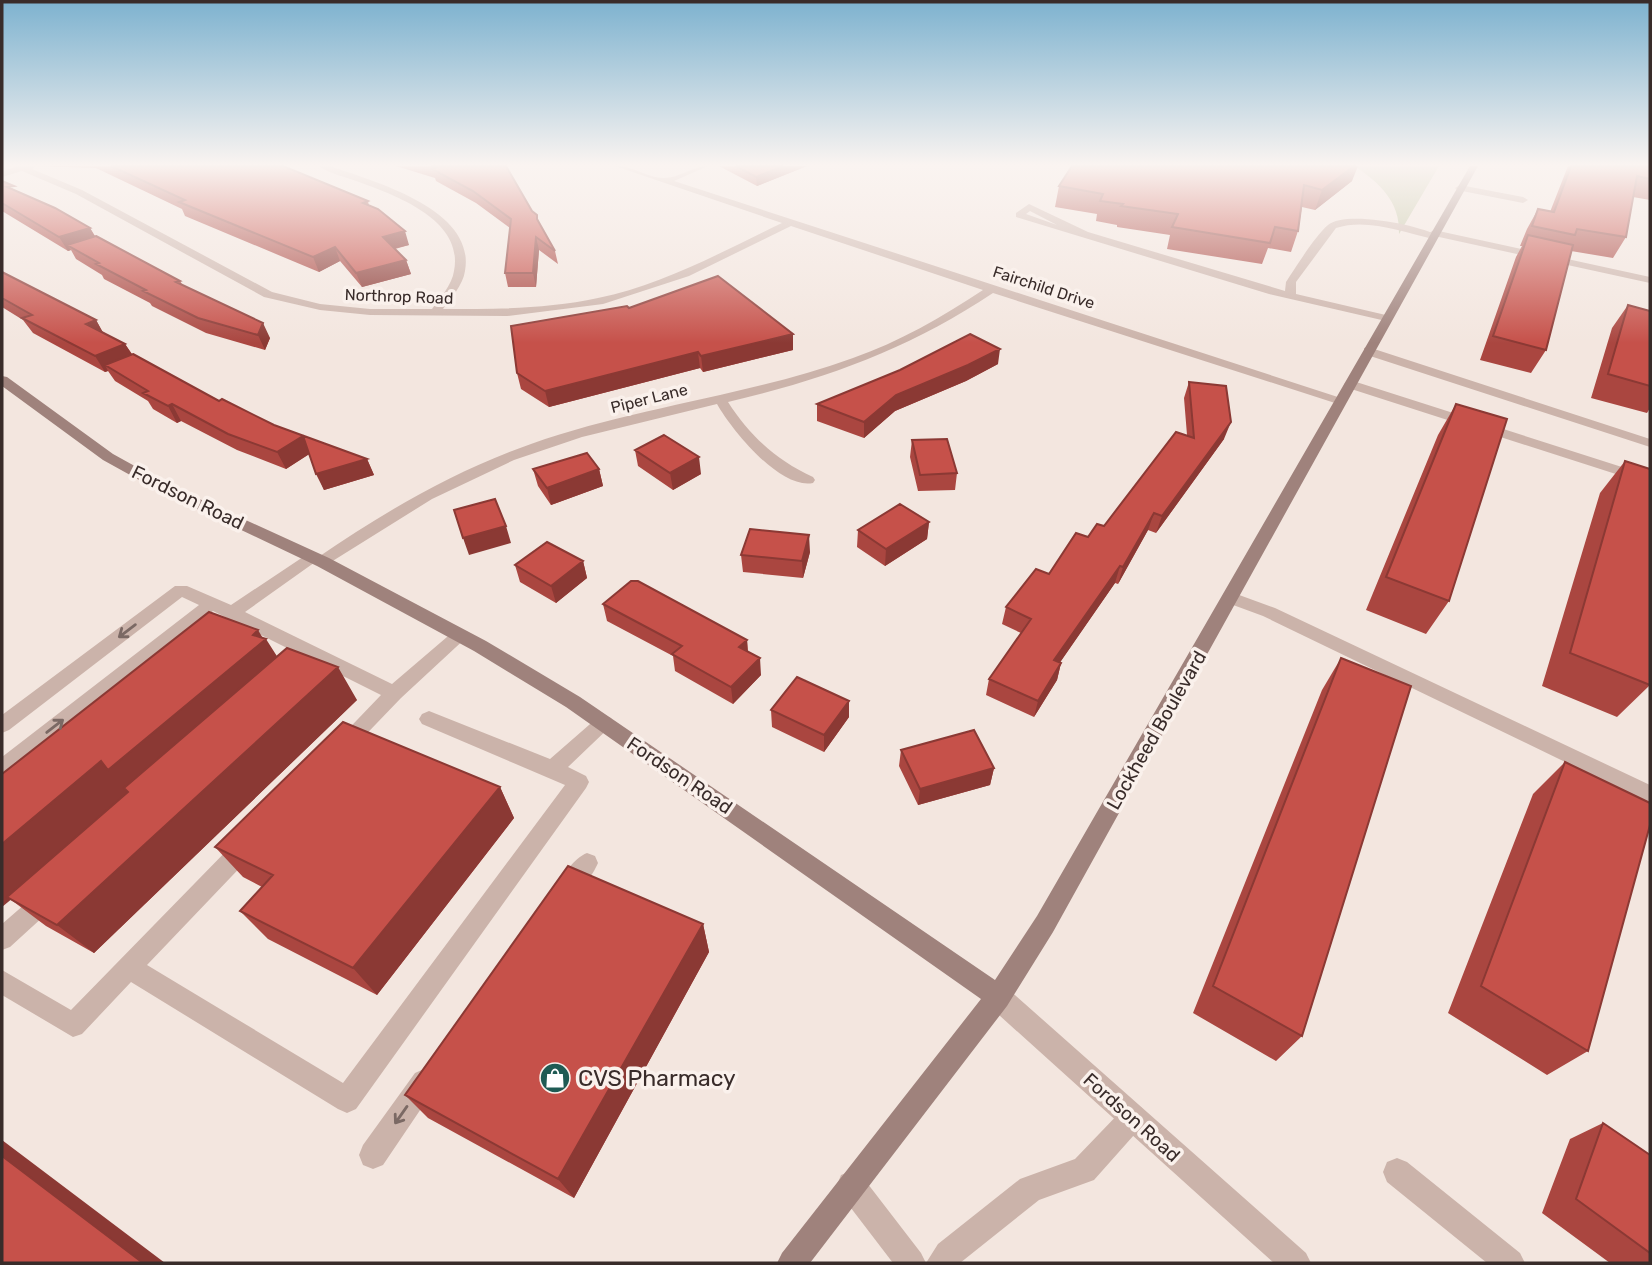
<svg xmlns="http://www.w3.org/2000/svg" width="1652" height="1265" font-family="Rubik,sans-serif">
	<rect width="100%" height="100%" fill="#f3e6df"/>
	<path fill="#bdc29e" d="M1355,166H1439L1399,234C1400,201 1380,184 1355,166Z"/>
	<g fill="none" stroke-linecap="round" stroke-linejoin="round">
		<path fill="#cbb3aa" fill-rule="evenodd" d="M1460,185L1523,197L1528,200L1523,203L1457,190L1455,188Z
			M1029,204L1088,232L1285,291L1286,282C1296,267 1315,236 1328,225C1345,210 1421,225 1438,236L1433,239C1402,232 1367,218 1336,228L1296,282V294L1390,316L1392,318L1386,321L1269,294L1016,217V213ZM1030,211L1057,225L1026,214Z
			M1350,380L1650,476V485L1345,387L1344,384Z
			M312,551L320,556L318,560L245,612L392,684L454,631H466L469,635L401,698L351,750L344,752L337,750L334,744L381,695L213,611L9,774L2,776V757L199,605L182,597L9,730L2,733V715L175,586H187L231,605Z
			M429,711L550,759L597,718L604,715L611,718L614,723L568,767L586,776L589,782L586,788L356,1109L347,1113L338,1109L131,982L82,1034L73,1037L2,995V970L71,1010L236,841L244,838L252,841L255,848L252,855L147,965L343,1083L565,785L422,724L419,719L422,714Z
			M587,853L595,856L598,863C592,876 581,893 568,898L560,895L557,888C563,875 574,858 587,853Z
			M48,888L56,891L59,898L56,905L10,947L2,950V924L40,891Z
			M424,1069L433,1073L437,1082L433,1091L383,1165L373,1169L363,1165L359,1155L363,1145L415,1073Z
			M1133,1104L1142,1108L1146,1117L1142,1126L1094,1180L1039,1200L960,1263H926L938,1244L1020,1179L1075,1159L1124,1108Z
			M1397,1158L1407,1162L1520,1253L1525,1263H1487L1387,1182L1383,1172L1387,1162Z
			M851,1171L861,1175L921,1253L926,1263H893L841,1195L837,1185L841,1175Z"/>
		<path fill="#cbb3aa" fill-rule="evenodd" d="M19,166H36L32,169L82,190L272,292L320,304L370,309H432C440,298 452,285 454,271C464,220 397,196 359,182C346,177 330,174 319,166H330C375,182 476,209 465,271C463,285 451,298 443,309C495,309 547,309 598,298C663,285 723,251 782,223L615,166C632,165 647,178 664,178C679,178 693,166 708,166L674,181L1347,400L1345,403H1335L993,293C909,349 826,379 728,402C750,436 776,460 813,477L815,480L813,483C780,490 731,429 717,404L582,437L514,460L432,499L323,567L315,562L317,558C384,512 454,471 531,444C636,407 748,396 853,358C899,342 942,317 983,290L791,226L689,276L603,304L507,316L370,315L320,310L264,297L76,194L22,171L2,177V171Z
			M1434,230L1650,277V283L1430,235L1429,233Z
			M1368,347L1650,439V447L1364,354V348Z
			M1231,592L1275,608L1650,785V803L1263,616L1225,602L1223,598Z
			M998,985L1007,988L1306,1253L1311,1263H1274L989,1006L986,997L989,988Z"/>
		<path fill="#9f827c" fill-rule="evenodd" d="M1470,166H1478L1053,932L1007,1006L810,1263H777L782,1253L981,999L566,707L474,651L317,566L159,491L103,460L2,386V376L7,377L113,454L169,485L329,558L486,641L580,697L995,980L1037,916Z"/>
	</g>
	<path fill="#aa4640" d="M38,166H283L368,201L369,206L409,245L395,249L406,260L411,274L362,287L340,261L319,272L185,216L182,209L96,168Z
		M396,166H506L555,251L558,264L539,250L536,287H508L505,273L510,228L476,203L436,181L435,178Z
		M719,166H807L757,186Z
		M1568,166H1650V200L1633,197L1626,237L1613,258L1571,251L1546,350L1531,373L1480,360L1516,257L1522,246H1520L1527,229L1538,209L1550,212Z
		M2,181L17,192L90,228L95,236L180,281L183,286L270,338L265,350L206,333L152,306L150,303L104,279L102,275L76,259L71,250L68,251L2,211Z
		M1352,181L1315,210L1302,207L1298,231L1291,252L1268,248L1262,264L1167,249L1170,235L1117,227V225L1096,221L1097,214L1055,207L1059,186Z
		M2,272L96,320L103,333L125,344L132,354L219,401L274,425L367,459L374,475L324,490L309,454L286,469L237,450L181,421L177,423L153,409L148,401L115,381L108,371L105,372L33,333L23,320L2,307Z
		M1628,305L1650,311V408L1647,413L1591,398L1612,328Z
		M629,308L793,350L703,372L700,368L549,407L521,389L517,373Z
		M998,364L966,381L895,411L864,438L817,421V404L900,370Z
		M1189,382L1224,439L1156,533L1148,530L1118,584L1115,583L1060,662L1061,663L1057,680L1034,717L986,695L989,679L1021,633L1002,624L1006,607L1049,574L1088,537L1104,526L1187,435L1184,398Z
		M1456,404L1449,601L1426,634L1366,610L1438,435Z
		M912,440L957,473L955,490L918,491L910,457Z
		M635,450L701,474L673,490L638,466Z
		M1625,461L1650,685L1617,717L1542,686L1600,493Z
		M533,469H599L603,486L551,505L538,486Z
		M929,522L927,539L885,566L857,547L858,530Z
		M810,552L803,578L743,572L741,555Z
		M583,561L587,578L556,603L520,582L515,565Z
		M603,604L747,640L748,652L761,675L733,704L675,671L673,656L607,621Z
		M263,638L277,657L357,700L94,953L46,926L10,899Z
		M1341,658L1302,1036L1276,1061L1193,1013L1322,690Z
		M771,710L849,717L824,752L772,727Z
		M901,750L994,768L990,785L918,805L899,766Z
		M1565,762L1588,1051L1547,1075L1448,1013L1533,794Z
		M500,787L514,818L377,995L268,939L240,911L262,887L243,877L215,847Z
		M703,924L709,952L574,1198L428,1118L405,1095Z
		M1603,1123L1650,1155V1263H1610L1542,1213L1570,1139Z"/>
	<path fill="#8b3934" d="M783,166H807L757,186L756,177Z
		M1354,166H1358L1352,181L1315,210L1322,190Z
		M90,228L98,242L67,245L71,250L68,251L59,237Z
		M405,231L409,245L388,250L383,237Z
		M536,237L539,250L536,287L533,273Z
		M335,247L340,261L319,272L313,257Z
		M406,260L411,274L362,287L356,273Z
		M96,320L105,336L86,324Z
		M263,323L270,338L265,350L258,335Z
		M793,334V350L703,372L701,356Z
		M125,344L135,359L105,365L108,371L105,372L95,356Z
		M1000,349L998,364L966,381L895,411L864,438V422L896,395Z
		M698,352L700,368L549,407L545,391Z
		M172,404L181,421L177,423L168,406Z
		M1231,422L1224,439L1156,533L1162,516Z
		M303,436L311,453L286,469L277,452Z
		M699,457L701,474L673,490L670,473Z
		M367,459L374,475L324,490L316,474Z
		M599,469L603,486L551,505L547,488Z
		M1154,513L1148,530L1118,584L1123,567Z
		M929,522L927,539L885,566L886,549Z
		M506,526L511,543L469,555L463,538Z
		M809,535L810,552L803,578L802,561Z
		M583,561L587,578L556,603L551,586Z
		M1120,566L1115,583L1050,677L1054,660Z
		M258,630L264,640L266,639L287,672L2,907V844Z
		M747,640L748,656L739,647Z
		M760,658L761,675L733,704L731,687Z
		M1061,663L1057,680L1034,717L1038,701Z
		M338,667L357,700L94,953L57,925Z
		M849,701V717L824,752V735Z
		M994,768L990,785L918,805L920,789Z
		M500,787L514,818L377,995L353,968Z
		M703,924L709,952L574,1198L558,1179Z
		M2,1140L165,1263H143L2,1156Z"/>
	<path fill="#c6514a" stroke="#8b3934" stroke-width="2" d="M111,166H283L368,201L363,203L378,209L405,231L383,237L406,260L356,273L335,247L313,257L179,202L185,200Z
		M431,166H506L532,211L537,215V219L555,251L536,237L533,273H505L511,219L473,191L432,169L437,167Z
		M736,166H783L756,177Z
		M1072,166H1354L1322,190L1304,185L1298,231L1275,227L1270,243L1172,227L1178,214L1121,206L1123,204L1100,201L1103,194L1059,186Z
		M1571,166H1650V179L1637,176L1626,237L1577,229L1575,235L1532,226L1538,209L1554,212Z
		M2,181L14,186L7,187L55,208L90,228L59,237L2,203Z
		M1528,235L1573,245L1546,350L1493,336Z
		M96,236L180,281L176,282L263,323L258,335L198,318L143,291L146,290L96,264L99,263L67,245Z
		M2,272L96,320L86,324L125,344L95,356L22,318L32,315L2,298Z
		M718,276L793,334L701,356L698,352L545,391L517,373L511,326L627,306L629,308Z
		M1628,305L1650,311V386L1608,374Z
		M970,334L1000,349L968,365L896,395L864,422L817,404L900,370Z
		M133,354L219,401L222,399L274,425L367,459L316,474L303,436L277,452L228,434L172,404L168,406L143,393L148,391L105,365Z
		M1189,382L1226,386L1231,422L1162,516L1154,513L1123,567L1120,566L1054,660L1061,663L1038,701L989,679L1031,619L1006,607L1036,569L1049,574L1076,533L1088,537L1097,524L1104,526L1176,432L1194,438Z
		M1456,404L1507,419L1449,601L1386,577Z
		M664,435L699,457L670,473L635,450Z
		M947,439L957,473L920,475L912,440Z
		M587,453L599,469L547,488L533,469Z
		M1625,461L1650,469V685L1570,653Z
		M495,499L506,526L463,538L454,510Z
		M900,504L929,522L886,549L858,530Z
		M750,529L809,535L802,561L741,555Z
		M547,542L583,561L551,586L515,565Z
		M631,581H638L747,640L739,647L760,658L731,687L672,654L682,646L603,604Z
		M209,612L258,630L253,635L266,639L108,770L101,761L2,844V774Z
		M287,648L338,667L57,925L7,897L128,792L124,788Z
		M1341,658L1411,686L1302,1036L1213,986Z
		M797,677L849,701L824,735L771,710Z
		M343,722L500,787L353,968L240,911L273,875L215,847Z
		M974,730L994,768L920,789L901,750Z
		M1565,762L1650,803V825L1588,1051L1481,986Z
		M568,866L703,924L558,1179L405,1095Z
		M1603,1123L1650,1155V1253L1576,1199Z
		M2,1156L143,1263H2Z"/>
	<defs><path id="oneway-shaft" d="M-6 0H5M1.5-3L5.5 0L1.5 3" fill="none" stroke-width="1.6" stroke-linecap="round" stroke-linejoin="round" transform="scale(1.75)"/></defs>
	<g stroke="#7b6964">
		<use href="#oneway-shaft" transform="translate(127 631) rotate(143)"/>
		<use href="#oneway-shaft" transform="translate(55 726) rotate(-38)"/>
		<use href="#oneway-shaft" transform="translate(401 1115) rotate(125)"/>
	</g>
	<linearGradient id="sky" x2="0" y2="1"><stop stop-color="#7db2cf"/><stop offset="0.48" stop-color="#faf4f1"/><stop offset="1" stop-color="#faf4f1" stop-opacity="0"/></linearGradient>
	<rect width="1652" height="343" fill="url(#sky)"/>
	<defs>
		<g id="shop-disc" transform="scale(1.575)"><circle r="9.5" fill="#1f5b54" stroke="#faf1ec"/><path d="M-5-2.5h2.3a2.7 3.5 0 0 1 5.4 0H5L5.5 6h-11ZM-1.5-2.5h3a1.5 2.3 0 0 0-3 0Z" fill="#fff"/></g>
	</defs>
	<g fill-rule="evenodd">
		<use href="#shop-disc" x="555" y="1078"/>
	</g>
	<g text-anchor="middle" stroke-width="7" stroke-linejoin="round" paint-order="stroke">
		<g font-size="16" fill="#392c2a" stroke="#faf1ec">
			<text transform="translate(1044 287) rotate(18)" y="6">Fairchild Drive</text>
			<text transform="translate(399 296) rotate(2)" y="6">Northrop Road</text>
			<text transform="translate(649 398) rotate(-14)" y="6">Piper Lane</text>
		</g>
		<g font-size="19" fill="#392c2a" stroke="#faf1ec">
			<text transform="translate(188 497) rotate(26)" y="7">Fordson Road</text>
			<text transform="translate(1156 730) rotate(-60)" y="7">Lockheed Boulevard</text>
			<text transform="translate(680 775) rotate(34)" y="7">Fordson Road</text>
			<text transform="translate(1132 1117) rotate(42)" y="7">Fordson Road</text>
		</g>
		<g font-size="23" fill="#392c2a" stroke="#faf1ec" text-anchor="start">
			<text x="578" y="1086">CVS Pharmacy</text>
		</g>
	</g>
	<rect width="1652" height="1265" fill="none" stroke="#392c2a" stroke-width="7"/>
</svg>
